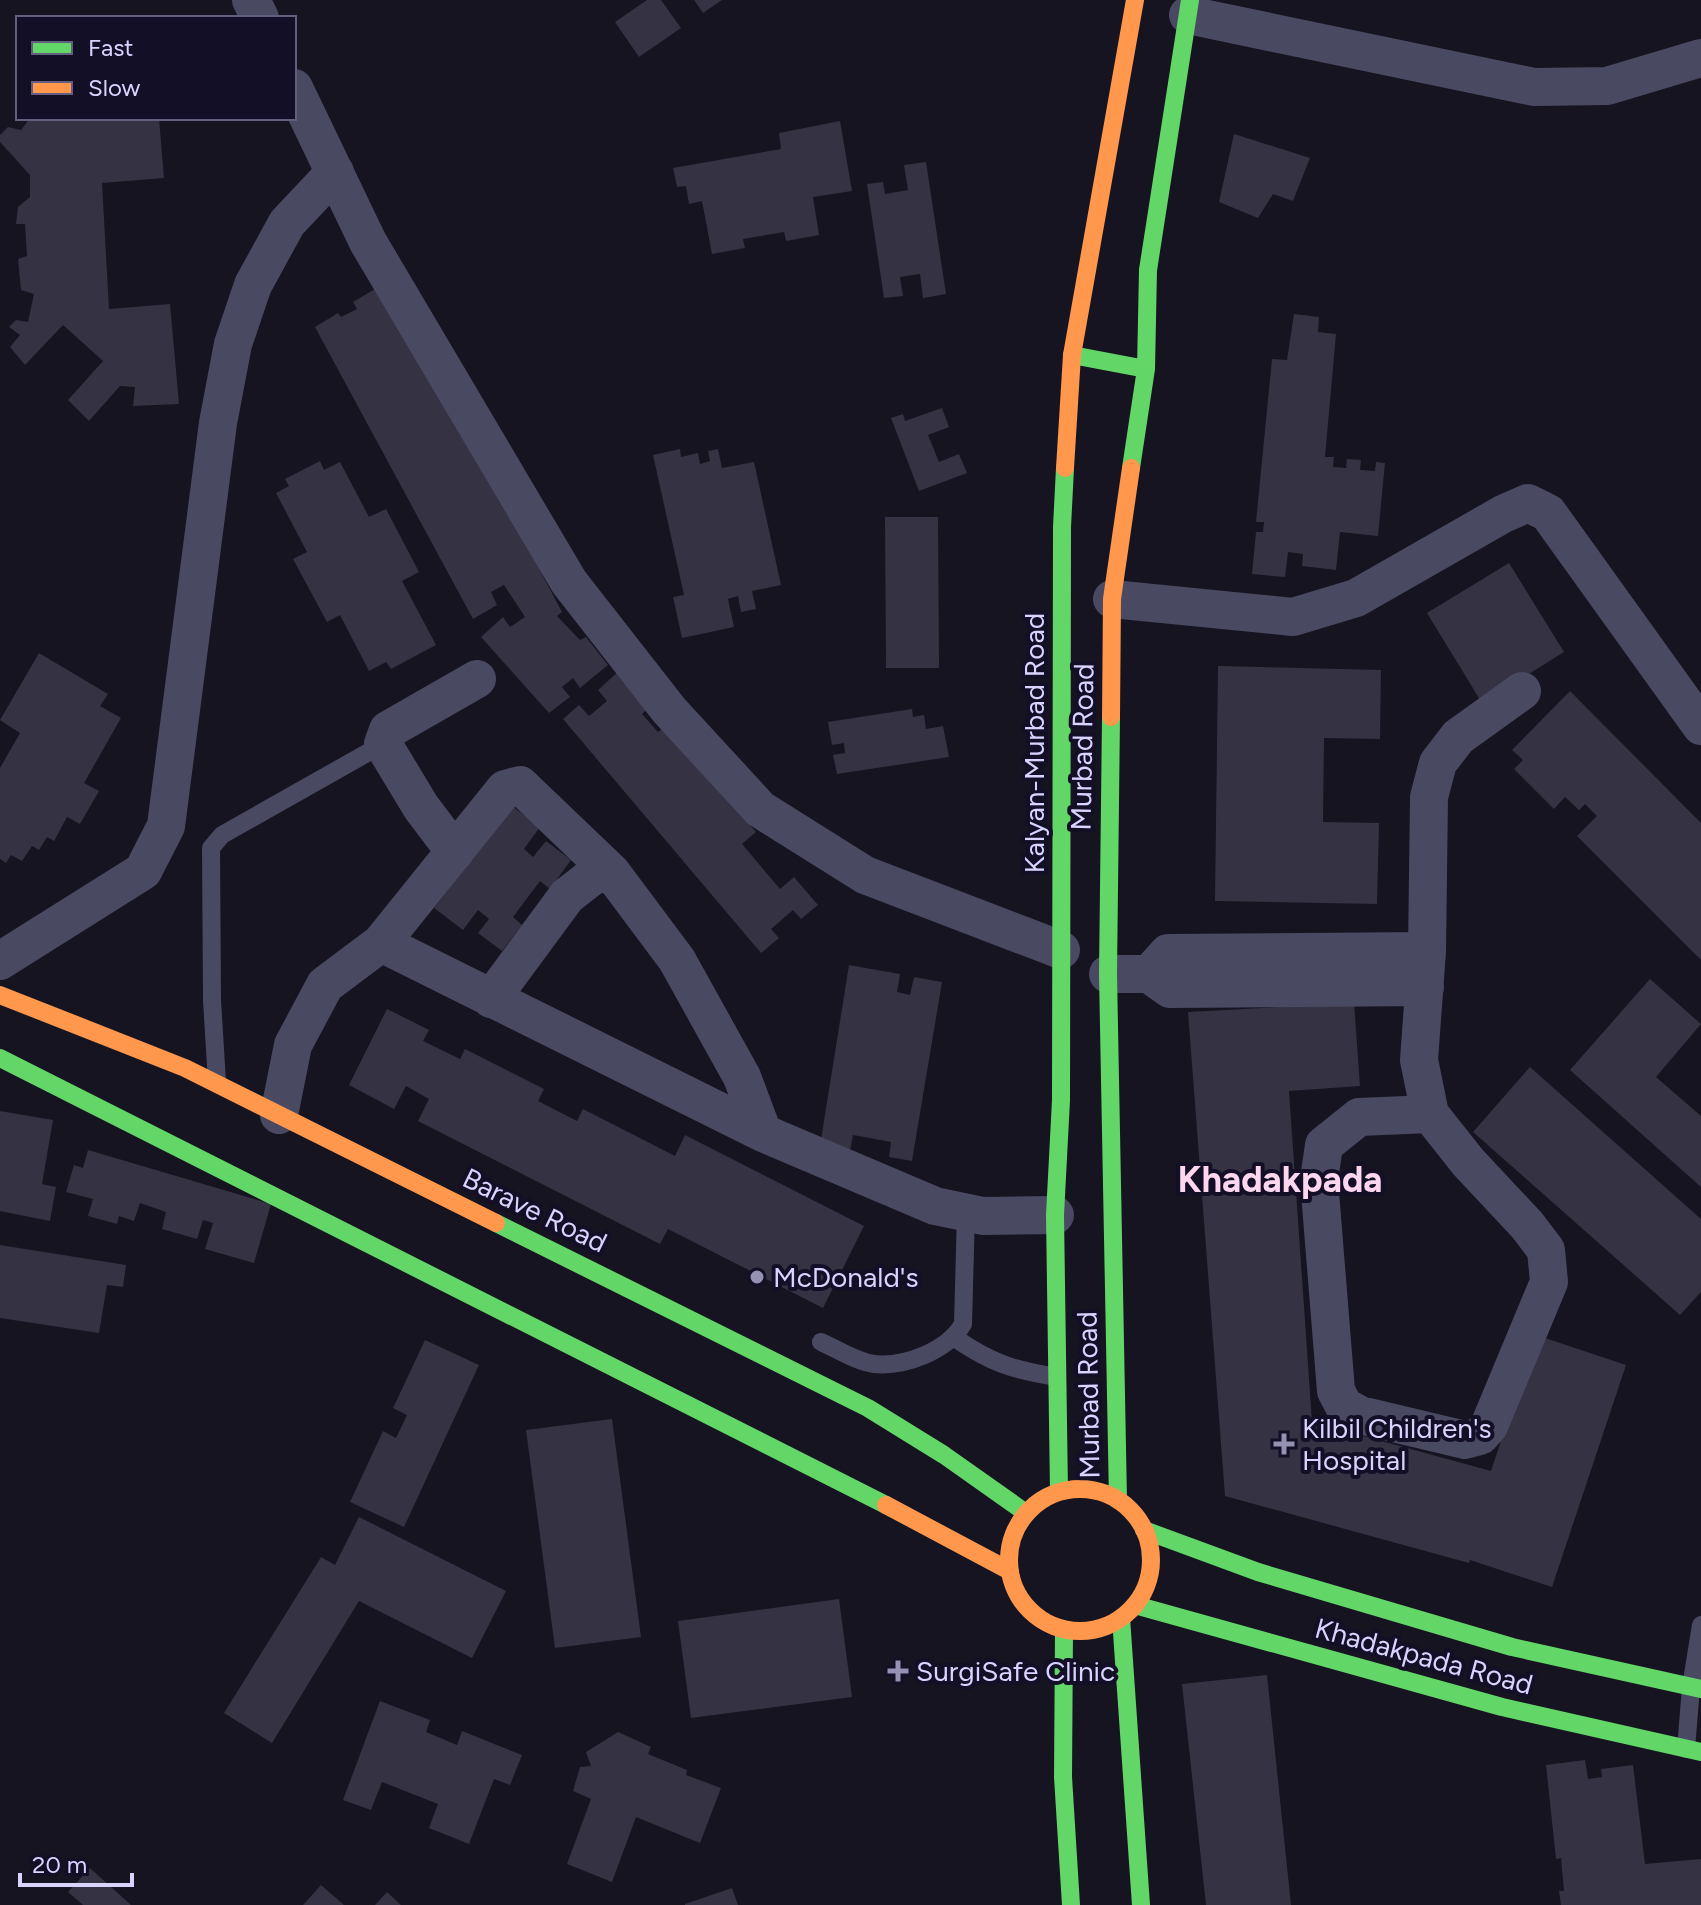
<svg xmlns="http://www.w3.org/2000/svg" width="1701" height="1905" font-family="Figtree,sans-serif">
	<rect width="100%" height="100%" fill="#161421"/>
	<path fill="#343243" d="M647,0H661L681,28L639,57L615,22Z
		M694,0H722L703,13Z
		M30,118H159L164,178L102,183L109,309L170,304L179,404L133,406L135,387L120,386L89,421L68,400L103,361L63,325L25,365L10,347L20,335L9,327L16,320L28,322L34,294L21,290L18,259L27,256L25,224H16L18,207L30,197V175L0,142V135L8,127L21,130Z
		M840,121L852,191L813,197L819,235L786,241L784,232L743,239L745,248L712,254L702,201L689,204L686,186L677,187L673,168L781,149L779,133Z
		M1234,134L1310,158L1293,201L1273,194L1258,218L1219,202Z
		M926,162L946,294L923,298L920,274L900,277L903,296L884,298L867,184L883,182L885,194L908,190L904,165Z
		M375,289L493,482L562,612L557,616L580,640L586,637L608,665L580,688L573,678L562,687L570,697L549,713L481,637L503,617L510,627L525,617L504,585L491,592L497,605L473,619L315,327L338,313L341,317L357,309L353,302Z
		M1294,314L1319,317L1318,332L1336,334L1325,457H1334L1333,467L1346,468L1347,459L1361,460L1360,470L1375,471L1376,462L1385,463L1378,536L1340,532L1336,570L1302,566L1303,554L1288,552L1285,577L1252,574L1256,532H1263L1264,522H1256L1272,359L1287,360Z
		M942,408L949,427L928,435L939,462L959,454L967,473L919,491L891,418L903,414L905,421Z
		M680,449L681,457L698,453L700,464L710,461L708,451L718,449L722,468L754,462L781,585L752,591L756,609L741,612L738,596L728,599L734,627L682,638L673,597L684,595L653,455Z
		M320,461L324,470L340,462L369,517L386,509L419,572L402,581L436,645L391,669L386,662L369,671L340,615L327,622L293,559L307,552L276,493L289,486L285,479Z
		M885,517H938L939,668H886Z
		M1509,563L1564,652L1482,703L1427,613Z
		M39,653L108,694L100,706L121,718L84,783L99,791L80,824L67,817L54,841L47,837L39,850L32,846L22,861L11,855L6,863L0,859V768L20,733L0,720Z
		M1218,666L1381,670L1380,739L1324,738L1323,822L1379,823L1377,904L1215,901Z
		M619,671L650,707L642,714L658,732L666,726L756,832L742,844L780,889L794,877L818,905L801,919L793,910L771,929L779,938L761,953L563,719L579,705L589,716L607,701L598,690Z
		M1570,691L1701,823V960L1577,836L1597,816L1585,804L1579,810L1565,797L1554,809L1514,769L1523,760L1512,750Z
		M912,709L913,717L924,715L926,729L943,726L949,757L837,774L833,755L845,753L844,743L832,745L828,722Z
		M512,806L540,827L524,849L533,857L546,841L571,860L550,889L540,881L513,917L522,925L502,951L478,933L489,919L478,910L463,930L434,908Z
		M849,965L900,974L897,992L910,995L914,977L942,982L912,1161L889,1157L891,1142L853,1135L850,1151L820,1146Z
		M1650,979L1701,1024L1656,1077L1701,1116V1187L1570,1070Z
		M1354,1003L1360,1086L1289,1091L1312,1422L1491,1471L1536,1335L1626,1365L1552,1587L1470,1560L1469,1563L1225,1496L1188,1012Z
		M387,1009L429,1030L423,1041L460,1059L465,1049L544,1089L538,1101L577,1121L583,1109L675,1156L685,1135L864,1226L823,1308L668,1229L660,1244L418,1121L429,1099L406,1086L394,1109L349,1085Z
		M1530,1067L1701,1219V1292L1680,1315L1473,1132Z
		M0,1111L53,1120L42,1184L56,1187L50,1221L0,1211Z
		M88,1150L271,1204L254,1263L205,1249L213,1223L203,1220L197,1239L162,1229L166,1212L140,1203L134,1221L119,1216L117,1224L88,1216L93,1199L66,1192L74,1165L83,1168Z
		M0,1245L126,1265L123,1287L107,1285L99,1333L0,1318Z
		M425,1340L479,1365L404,1527L350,1502L383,1431L396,1438L407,1415L393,1408Z
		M612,1419L641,1637L555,1648L526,1430Z
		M359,1517L506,1591L472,1658L359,1601L272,1743L224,1713L321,1557L335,1565Z
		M839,1599L852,1697L691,1718L678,1621Z
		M1267,1675L1291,1905H1206L1182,1684Z
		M380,1701L430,1720L426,1732L457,1745L462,1731L522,1755L510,1785L494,1779L469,1844L429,1828L438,1804L382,1782L371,1810L343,1800Z
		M618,1732L651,1747L648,1754L687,1770L686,1775L721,1788L700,1843L636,1817L612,1882L567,1864L591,1799L573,1791L580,1767L591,1766L586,1752Z
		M1585,1760L1588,1779L1602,1777L1601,1769L1633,1765L1645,1864L1701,1859V1905H1561L1559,1891H1564L1561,1858L1556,1859L1546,1765Z
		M90,1868L131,1905H83L68,1892Z
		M321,1885L344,1905H303Z
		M732,1888L738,1905H685V1904Z
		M387,1892L401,1905H375Z"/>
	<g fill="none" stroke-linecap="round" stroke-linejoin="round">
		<path stroke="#4a4962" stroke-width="18" d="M217,1082L212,1000L211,848L222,835L383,744
			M955,1338C991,1363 1013,1370 1057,1377
			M821,1342C837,1349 857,1362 874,1364C905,1367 947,1351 963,1324L966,1212
			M1686,1749L1691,1687L1701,1625"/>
		<path stroke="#4a4962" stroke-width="38" d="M251,0L260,18
			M1188,15L1534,87L1607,86L1701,58
			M294,88L368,242L569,582L669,710L760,809L865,875L1061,950
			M1112,599L1293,617L1356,598L1503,514L1528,503L1548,513L1701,726
			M455,852L421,807L383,744L388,730L477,679
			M381,943L763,1133L935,1206L983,1216L1055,1215
			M0,961L143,871L166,826L218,423L233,344L253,285L287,223L335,172
			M1108,974H1149L1170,989L1425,987
			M1149,974L1168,953L1427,951
			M491,999L567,896L594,875L612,873L677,960L742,1077L763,1133
			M1430,1114L1359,1117L1324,1145L1319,1180L1336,1391L1344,1406L1360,1415L1465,1440L1480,1436L1489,1426L1549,1282L1546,1250L1527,1225L1468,1162L1430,1114L1419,1060L1427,951L1429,797L1438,763L1458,737L1522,691
			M279,1115L293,1045L325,985L381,943L505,789L520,785L612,873"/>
		<path stroke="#63d668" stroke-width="18" d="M1072,355L1146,369
			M1131,468L1146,369L1148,270L1190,0
			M1111,717L1108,974L1118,1500
			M0,1058L886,1505
			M496,1223L868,1408L944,1455L1026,1513
			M1059,1491L1055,1215L1061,1100L1062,527L1065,468
			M1144,1530L1258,1572L1512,1647L1701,1689
			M1135,1605L1502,1707L1701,1752
			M1121,1618L1141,1905
			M1064,1632L1063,1777L1071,1905"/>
		<path stroke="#ff974d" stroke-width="18" d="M1065,468L1072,355L1135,0
			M1111,717L1112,599L1131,468
			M0,995L185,1068L496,1223
			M1009 1560a71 71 0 1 1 142 0a71 71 0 1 1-142 0Z
			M886,1505L1010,1571"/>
	</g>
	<g fill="#9591b1" stroke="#130f26" stroke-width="3">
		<circle cx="757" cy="1277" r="8"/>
		<path d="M1280 1432h8v8h8v8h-8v8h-8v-8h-8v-8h8z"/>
		<path d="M894 1659h8v8h8v8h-8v8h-8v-8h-8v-8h8z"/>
	</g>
	<g text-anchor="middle" stroke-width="8" stroke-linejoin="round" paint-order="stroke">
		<g font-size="28" fill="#d9d4ff" stroke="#130f26">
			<text transform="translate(1034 743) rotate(-90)" y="10">Kalyan-Murbad Road</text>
			<text transform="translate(1082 747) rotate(-89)" y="10">Murbad Road</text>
			<text transform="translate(535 1210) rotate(26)" y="10">Barave Road</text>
			<text transform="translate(1088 1395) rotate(-91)" y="10">Murbad Road</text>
			<text transform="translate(1424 1656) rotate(15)" y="10">Khadakpada Road</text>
		</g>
		<g font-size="28" fill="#d9d4ff" stroke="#130f26" text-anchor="start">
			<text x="773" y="1287">McDonald's</text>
			<text x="1302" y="1438">Kilbil Children's<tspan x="1302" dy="32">Hospital</tspan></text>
			<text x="916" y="1681">SurgiSafe Clinic</text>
		</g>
		<g font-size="36" font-weight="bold" fill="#ffd6f0" stroke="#130f26">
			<text x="1280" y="1192">Khadakpada</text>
		</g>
	</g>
	<rect x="16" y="16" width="280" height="104" fill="#130f26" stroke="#625e7d" stroke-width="2"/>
	<rect x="32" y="42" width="40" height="12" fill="#63d668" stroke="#625e7d" stroke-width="2"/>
	<text x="88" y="56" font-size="24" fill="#d9d4ff">Fast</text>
	<rect x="32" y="82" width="40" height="12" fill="#ff974d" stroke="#625e7d" stroke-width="2"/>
	<text x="88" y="96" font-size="24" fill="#d9d4ff">Slow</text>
	<path d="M20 1873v12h112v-12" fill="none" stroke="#d9d4ff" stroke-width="4"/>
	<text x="32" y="1873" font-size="24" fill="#d9d4ff" stroke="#130f26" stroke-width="6" paint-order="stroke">20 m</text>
</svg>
